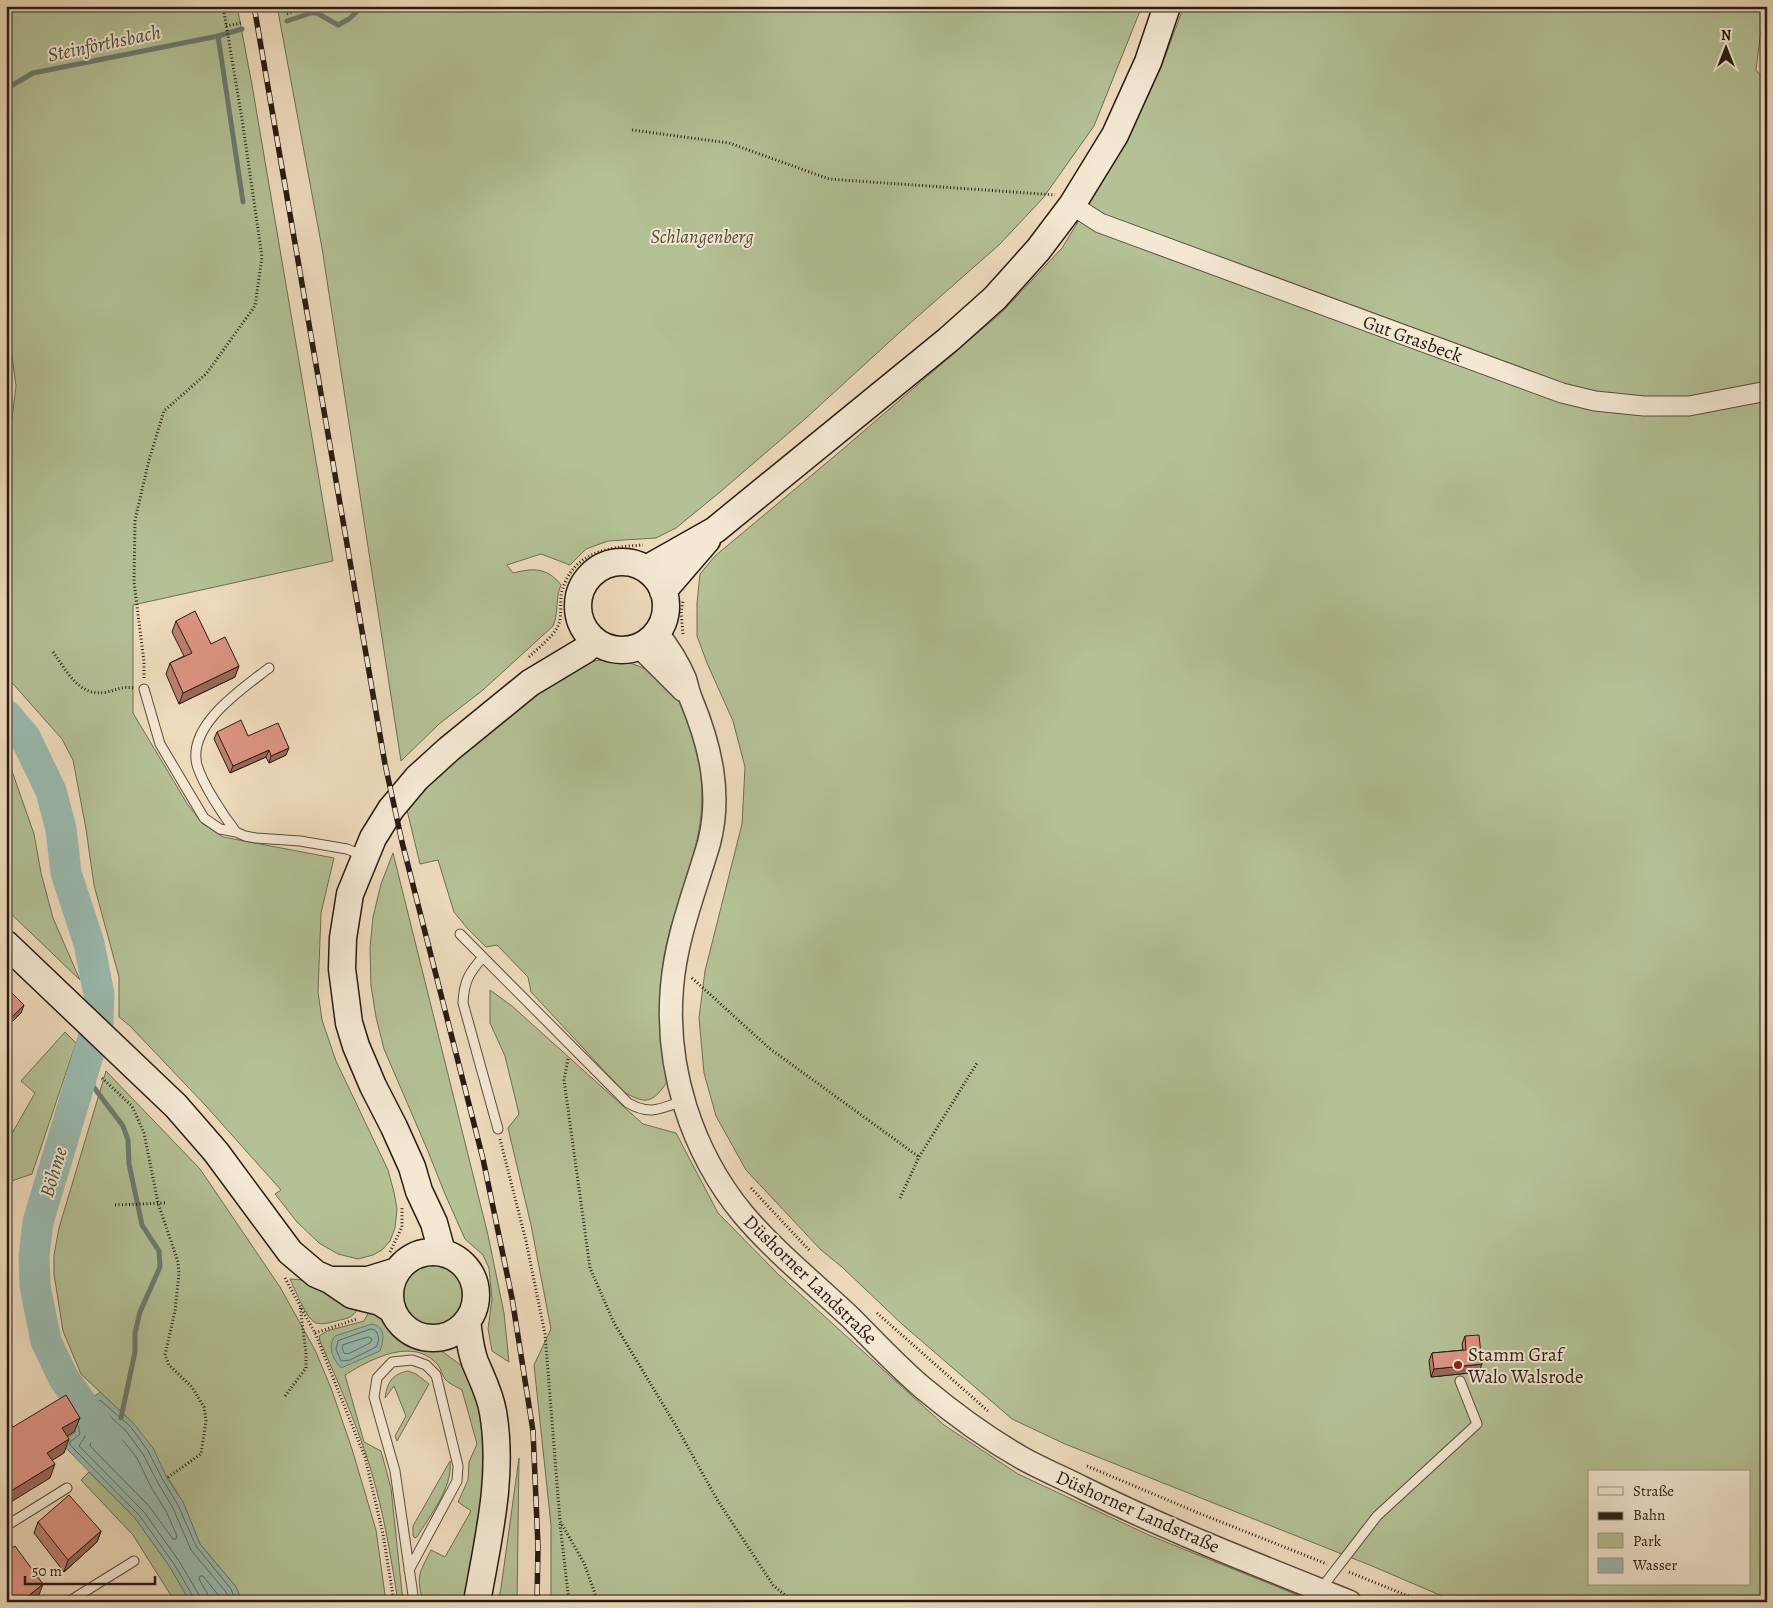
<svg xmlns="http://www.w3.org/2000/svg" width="1773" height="1608" font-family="Alegreya,serif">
	<rect width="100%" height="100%" fill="#eedbbc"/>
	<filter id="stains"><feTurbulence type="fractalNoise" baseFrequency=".004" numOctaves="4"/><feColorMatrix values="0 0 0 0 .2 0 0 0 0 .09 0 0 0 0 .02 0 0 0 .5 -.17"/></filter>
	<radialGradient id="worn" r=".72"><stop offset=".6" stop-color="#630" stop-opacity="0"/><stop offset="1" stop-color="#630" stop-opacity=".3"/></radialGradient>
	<path fill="#b3c195" stroke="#6d6e56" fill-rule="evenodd" d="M6,6H237L252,85L333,561L133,605V713L188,805L203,824L223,837L334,858L321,913L318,992L322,1020L336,1061L388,1170L394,1192L397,1209L395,1228L390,1241L382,1250L373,1255L358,1259L338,1254L319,1243L297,1222L275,1194L281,1190L206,1106L130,1026L119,1017V977L94,885L86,829L73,760L62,739L6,676V486L9,476V442L16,386L10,340L6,333Z
		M277,6H1142L1094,126L1043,198L1000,244L899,333L805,419L720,492L676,528L656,538L608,541L586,549L570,565L541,554L507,565L513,573C533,568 547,567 561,585C555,598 559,613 553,626L483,690L439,724L401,761L322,248Z
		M1184,6H1764L1756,70L1767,83V1602H1456L1372,1566L1065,1444L1012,1419L903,1325L843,1268L820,1249L746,1170L716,1116L704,1073L699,1018L705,971L742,824L745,767L733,721L707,663L697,636V603L700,574L715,556L843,449L1003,311L1062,248L1125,145L1162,65ZM1589,1472H1749V1584H1589Z
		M602,660C638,660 666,674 682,707C702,751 707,793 697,840C689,880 671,916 664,957C658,1000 660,1040 667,1082C653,1103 646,1105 624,1092L531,992L528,977L497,945L486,947L467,928L454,912L438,860L420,864L406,806L433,779L572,664Z
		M6,754L34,834L41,873L53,918L80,980L6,909Z
		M393,853L488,1235L504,1313L509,1362L492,1351L488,1329L492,1299L489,1268L483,1255L465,1239L445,1194L427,1149L384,1049L376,1017L371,986L370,948L373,917L381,884Z
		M490,990L512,1006L643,1124L676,1133L718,1213L778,1274L944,1425L1018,1474L1151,1536L1315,1602H551V1525L534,1365L551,1329L531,1225L508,1128L519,1114L505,1056L490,1023Z
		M65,1032L76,1043L32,1174L6,1183V1144L35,1093L21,1081Z
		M106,1071L200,1169L280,1287L315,1350L331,1388L352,1449L376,1530L386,1602H242L236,1587L200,1544L183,1502L134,1424L81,1374L63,1331L54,1274V1255L59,1228Z
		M398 1294a34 34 0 1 1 68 0a34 34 0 1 1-68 0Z
		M290,1279L303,1280L360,1305C355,1315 351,1318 340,1320C333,1322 323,1325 316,1323C306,1319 295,1289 290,1279Z
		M370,1310L388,1323L401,1338L443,1352L462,1366L470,1380L481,1408L486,1463L481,1513L464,1602H423C416,1575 419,1574 431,1550L445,1557L471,1511L458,1502L468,1480L469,1462L477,1444L462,1390C457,1387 449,1384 445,1379C442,1375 441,1369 438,1365C413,1336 371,1359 345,1375L364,1442L381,1451L391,1488L403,1602H398C392,1564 386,1526 376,1488C363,1438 341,1389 320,1341L319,1336L327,1331L364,1321Z
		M408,1371L416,1374L429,1384L397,1441L395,1436L406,1416L394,1386L385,1398C387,1383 392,1374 408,1371Z
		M519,1458L517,1602H498L501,1588Z
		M450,1461C453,1488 430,1515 417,1537L415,1538L413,1536V1526Z
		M89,1472L135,1518L170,1567L190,1602H175L133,1535L81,1480Z"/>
	<path fill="#99bbb0" stroke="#6b7b72" d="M372,1324C386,1327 384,1340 380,1351L341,1368C333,1359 327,1347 335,1336Z
		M100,1392L134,1424L153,1448L167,1478L183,1502L200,1544L236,1587L242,1602H190L170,1567L135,1518L60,1442L76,1432L67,1417Z"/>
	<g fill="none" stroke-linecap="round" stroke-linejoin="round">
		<path stroke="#606c63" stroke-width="1" d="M371,1329L375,1330C380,1336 379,1341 376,1347L350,1360L341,1361L336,1349L338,1341Z
			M369,1337L372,1339L370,1343L348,1354L344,1353L342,1348L343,1345Z
			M79,1414L100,1400L131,1427L148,1451L163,1480L178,1505L196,1546L231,1589L236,1602
			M98,1417L120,1437L137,1458L151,1487L166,1511L177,1536L176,1539H173L149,1506L90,1446L94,1433L93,1422Z
			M78,1425L80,1434L70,1442V1445L139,1515L174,1564L194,1598V1602
			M201,1602L199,1595L179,1561L144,1512L79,1446L87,1433L83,1419L98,1408H101L126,1431L143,1454L158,1483L173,1508L191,1550L226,1592L230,1602
			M208,1602L207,1593L199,1579L200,1576H203L219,1596L222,1602"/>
		<path stroke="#6b7b72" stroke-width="5" d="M287,21L311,13H317L338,25L349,19L363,6
			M218,36L243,202
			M6,89L33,73L218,36L242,29
			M83,1073L123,1126L128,1140L129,1164L142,1225L159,1251L160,1267L140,1312L135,1333V1352L121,1418"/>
		<path stroke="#99bbb0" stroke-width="31" d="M6,715L25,737L51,791L61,829L66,873L89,943L99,995L98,1022L38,1222L34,1256L35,1286L46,1341L63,1377L107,1439"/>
		<g stroke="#594c40" stroke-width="11">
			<path id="service" d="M144,689L160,744L204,818L220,829L236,832L245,836L256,838L300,841L347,849L364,856
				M236,832C223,815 203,785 197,765C187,725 242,689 269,668
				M460,934L628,1103C651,1116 661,1108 683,1101
				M483,957C469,973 464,981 463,1003L498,1129
				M6,1526L67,1488
				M409,1570L457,1481L458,1466L436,1375L426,1365L412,1360L392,1362L377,1378L374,1397L395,1471L414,1602
				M1320,1590L1377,1516L1477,1424L1460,1381
				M68,1602L134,1561"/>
		</g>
		<g stroke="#594c40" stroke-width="21">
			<path id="minor" d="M1072,205L1100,223L1562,393L1595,401L1644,406H1689L1767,391"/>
		</g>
		<g stroke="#594c40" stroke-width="25">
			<path id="tertiary" d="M657,633C668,647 678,662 685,679C687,686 688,692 691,699C710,745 722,793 709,843C695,891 676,937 672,987C665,1067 691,1151 743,1214C775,1252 814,1283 850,1317C874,1341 897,1366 923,1388C954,1414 987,1438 1022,1458C1042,1469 1063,1478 1083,1488C1170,1531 1260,1566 1350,1602
				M640,647L683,690"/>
		</g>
		<g stroke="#271c16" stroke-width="29">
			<path id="secondary" d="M578 606a44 44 0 1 1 88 0a44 44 0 1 1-88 0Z
				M646,569L715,530L948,340L995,298L1038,250L1072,205L1115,135L1148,62L1167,6
				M663,591L707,540
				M6,944L176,1106L216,1152L290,1252L316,1274L330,1280L352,1295L380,1302L391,1309
				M390 1295a43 43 0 1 1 86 0a43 43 0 1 1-86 0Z
				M442,1252L434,1223L419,1191L412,1167L394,1127L373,1086L356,1046L349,1023L342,969L343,938L350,894L373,838L391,809L417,778L449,749L530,683L585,650L595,641
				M331,1280H368L397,1271
				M467,1321C469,1334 470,1349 475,1362C482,1379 490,1394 493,1412C504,1476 488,1539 477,1602"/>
		</g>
		<path stroke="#271c16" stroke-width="3" stroke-dasharray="1 2.5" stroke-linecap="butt" d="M287,14L304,6
			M226,26L241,23
			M632,130L729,143L829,179L1055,195
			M683,634L681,612L683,601
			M53,652C67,671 79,698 107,692C116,690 123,686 134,688
			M529,657C539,647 552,638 558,626C563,615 559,602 562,591C573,552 608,547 643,545
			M144,678V662L134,582L135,520L149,460L164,411L206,374L255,306L262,257L242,119L223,6
			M692,978L769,1048L919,1157
			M568,1059L564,1080L590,1268L614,1323L676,1426L718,1501L773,1585L793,1602
			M102,1078L132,1106L144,1133L158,1203L178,1262L179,1274L175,1311L165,1355L169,1365L192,1387L204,1407L206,1421L201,1454L167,1478
			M500,1139L526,1241L545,1334L560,1521L584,1563L598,1602
			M751,1188L810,1251
			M900,1198L919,1157L977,1063
			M115,1205L166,1203
			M390,1252L402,1227V1208
			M285,1278L315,1333L365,1457L383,1534L394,1602
			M877,1313L988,1411
			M315,1333L357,1319
			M285,1396L306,1368V1353L300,1306
			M1087,1466L1196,1512L1327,1564
			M560,1524L569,1602
			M1349,1572L1423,1602"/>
		<use href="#service" stroke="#f4e8d3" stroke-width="9"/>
		<use href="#minor" stroke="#f4e8d3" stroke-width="19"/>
		<use href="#tertiary" stroke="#f4e8d3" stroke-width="22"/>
		<use href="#secondary" stroke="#f4e8d3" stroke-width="26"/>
		<g stroke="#271c16" stroke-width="5.5">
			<path id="rail" d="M254,6L385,764L402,842L483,1159L512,1298L533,1431L538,1546L537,1602"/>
		</g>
		<use href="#rail" stroke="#f4e8d3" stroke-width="4" stroke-dasharray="11" stroke-linecap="butt"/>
	</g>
	<path fill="#be7f70" stroke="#271c16" d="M176,621L211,644L235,677L179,704L166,674L170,663L184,656L172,632Z
		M217,732L248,736L286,755L269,763L266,757L230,773L214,739Z
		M6,987L21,1013L7,1027H6Z
		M1465,1336L1479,1372L1431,1377L1429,1361L1432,1353L1463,1350L1462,1344Z
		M38,1522L101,1531L97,1542L64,1572L34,1533Z"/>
	<path fill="#9b685b" stroke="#271c16" d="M239,666L235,677L179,704L183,693Z
		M289,748L286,755L269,763L271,756Z
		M269,750L266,757L230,773L233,766Z
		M24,1005L21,1013L7,1027L9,1020Z
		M1482,1364L1479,1372L1431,1377L1434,1369Z
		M80,1418L74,1432L57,1442L62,1428Z
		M69,1439L64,1453L42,1467L47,1453Z
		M55,1464L50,1478L6,1505V1494Z
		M101,1531L97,1542L64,1572L68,1560Z
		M43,1584L39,1595L31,1602H21Z"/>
	<path fill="#dd9482" stroke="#271c16" d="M195,611L211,644L225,637L239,666L183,693L170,663L192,653L176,621Z
		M241,720L248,736L278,723L289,748L271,756L269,750L233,766L217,732Z
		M6,987L24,1005L9,1020L6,1016Z
		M1479,1335L1482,1364L1434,1369L1432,1353L1466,1350L1465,1336Z
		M66,1395L80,1418L62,1428L69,1439L47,1453L55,1464L6,1494V1416L13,1427Z
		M69,1495L101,1531L68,1560L38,1522Z
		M15,1546L43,1584L21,1602H8L6,1600V1552Z"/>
	<circle fill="#8f2418" stroke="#f4e8d3" stroke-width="2" cx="1458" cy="1365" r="5"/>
	<g text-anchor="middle" stroke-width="4" stroke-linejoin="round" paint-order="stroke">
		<g font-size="19" font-style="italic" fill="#514e3c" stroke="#f4e8d3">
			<text x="702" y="243">Schlangenberg</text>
		</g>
		<g font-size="19" fill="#271c16" stroke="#f4e8d3">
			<text transform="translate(1413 338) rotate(20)" y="7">Gut Grasbeck</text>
			<text transform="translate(811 1279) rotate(44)" y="7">Düshorner Landstraße</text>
			<text transform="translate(1138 1511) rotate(24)" y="7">Düshorner Landstraße</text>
		</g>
		<g font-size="19" fill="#271c16" stroke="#f4e8d3" text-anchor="start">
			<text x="1468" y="1361">Stamm Graf<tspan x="1468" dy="22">Walo Walsrode</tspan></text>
		</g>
		<g font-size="20" font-style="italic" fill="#494c44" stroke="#f4e8d3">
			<text transform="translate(104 43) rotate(-12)" y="7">Steinförthsbach</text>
			<text transform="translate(53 1172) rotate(-73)" y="7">Böhme</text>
		</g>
	</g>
	<rect width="1773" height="1608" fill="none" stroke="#eedbbc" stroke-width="25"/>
	<rect x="8" y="8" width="1758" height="1593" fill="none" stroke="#271c16" stroke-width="2.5"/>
	<rect x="12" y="12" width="1748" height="1583" fill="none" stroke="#271c16"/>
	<rect x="1588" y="1470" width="162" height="115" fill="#f4e8d3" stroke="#a29687"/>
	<rect x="1598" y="1487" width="25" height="8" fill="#f4e8d3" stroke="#a29687"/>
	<text x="1633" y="1496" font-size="15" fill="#271c16">Straße</text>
	<rect x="1598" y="1512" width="25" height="8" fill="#271c16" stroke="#a29687"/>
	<text x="1633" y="1520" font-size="15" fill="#271c16">Bahn</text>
	<rect x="1598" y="1533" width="25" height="15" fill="#b3c195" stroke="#a29687"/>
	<text x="1633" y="1546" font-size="15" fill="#271c16">Park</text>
	<rect x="1598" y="1558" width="25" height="15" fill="#99bbb0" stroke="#a29687"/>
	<text x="1633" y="1570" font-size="15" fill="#271c16">Wasser</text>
	<g transform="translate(1726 48)" stroke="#f4e8d3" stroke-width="4" paint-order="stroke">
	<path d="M0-4L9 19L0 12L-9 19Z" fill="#271c16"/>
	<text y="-8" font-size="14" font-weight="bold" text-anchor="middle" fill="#271c16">N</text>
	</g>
	<path d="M25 1576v8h130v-8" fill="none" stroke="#271c16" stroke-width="2.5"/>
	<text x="32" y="1576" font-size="15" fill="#271c16" stroke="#f4e8d3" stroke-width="4" paint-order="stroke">50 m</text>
	<rect width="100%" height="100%" filter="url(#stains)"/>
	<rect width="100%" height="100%" fill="url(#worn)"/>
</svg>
